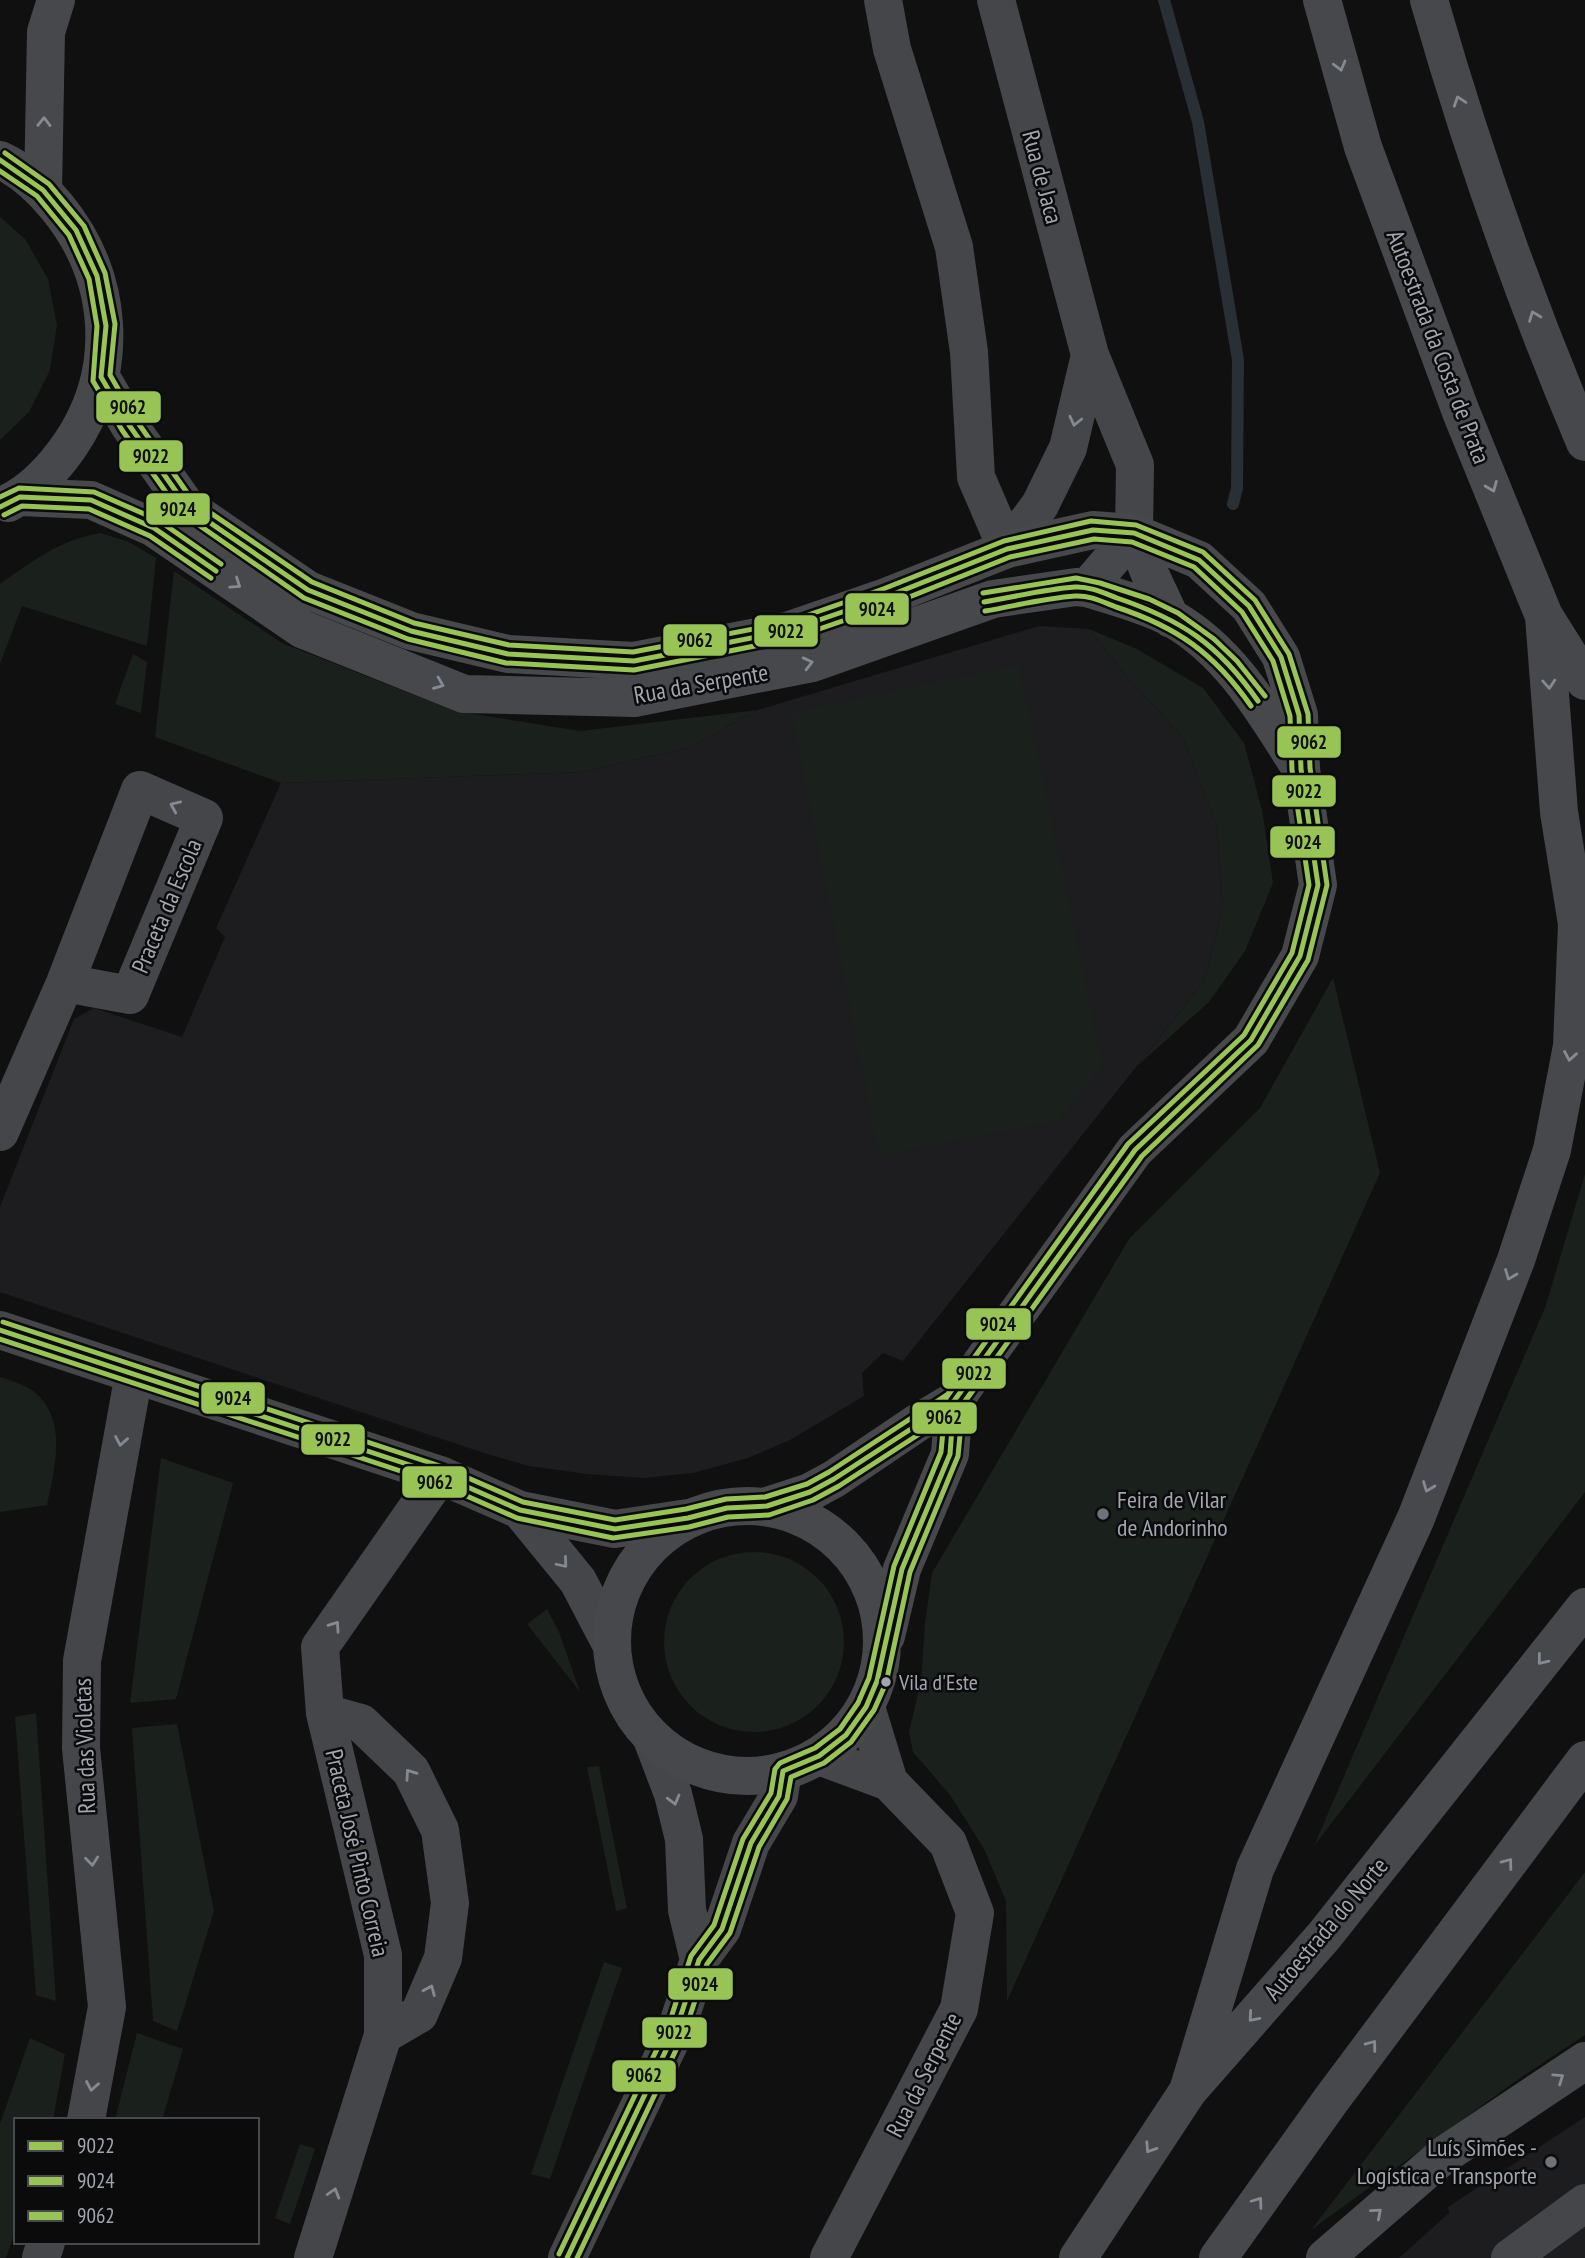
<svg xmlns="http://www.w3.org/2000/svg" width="1585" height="2258" font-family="'PT Sans Narrow',sans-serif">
	<rect width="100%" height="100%" fill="#101011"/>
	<path fill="#1d1d1f" d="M1039,626L1089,629L1128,678L1183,737L1217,827L1223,908L1205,980L903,1361L883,1353L862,1373L864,1396L790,1440L748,1458L693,1473L643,1478L587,1474L529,1466L484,1453L0,1292V1207L74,1019L94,1008L182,1037L225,937L216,928L281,783L581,772L687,748L758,710Z
		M1585,2117V2258H1399L1449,2213L1448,2207Z"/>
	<path fill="#1a201b" d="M0,217L25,239L48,279L57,325L50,370L29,412L0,440Z
		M100,533L127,541L156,558L147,646L22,606L0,664V584C35,560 57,541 100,533Z
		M174,571L282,643L455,711L580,731L758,710L687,748L581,772L281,783L155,737Z
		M1089,629L1137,649L1203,688L1244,743L1262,810L1273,883L1245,951L1209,1002L1137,1066L1205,980L1223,908L1217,827L1183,737L1128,678Z
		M133,654L147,662L141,713L115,704Z
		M1019,665L1103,1065L1057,1121L879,1156L791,712Z
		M1333,978L1380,1173L1007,2001L1006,1901L984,1849L950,1795L913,1752L909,1732L921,1681L925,1623L932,1573L1129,1239L1260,1108Z
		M1585,1174V1492L1314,1846L1545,1308Z
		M0,1377C12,1381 30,1386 39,1396C67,1425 54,1471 47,1505L0,1512Z
		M161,1458L233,1483L176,1699L130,1703Z
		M664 1642a90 90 0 1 1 180 0a90 90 0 1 1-180 0Z
		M547,1609L559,1632L580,1692L527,1624Z
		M36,1713L56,2001L36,1995L15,1717Z
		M177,1724L214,1911L177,2031L153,2021L132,1728Z
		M599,1766L627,1908L616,1911L587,1767Z
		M1585,1872V2035L1517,2080L1311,2230Z
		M604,1962L622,1968L550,2179L531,2174Z
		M137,2033L183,2049L162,2120H115Z
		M30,2038L65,2054L53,2120H16V2229L6,2258H0V2124Z
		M300,2144L315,2149L290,2224L275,2218Z"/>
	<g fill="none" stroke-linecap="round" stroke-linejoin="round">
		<path stroke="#282f35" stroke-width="12" d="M1164,0L1198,122L1238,360L1237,488L1233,504"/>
		<path stroke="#454649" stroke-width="38" d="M883,0L892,49L954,247L969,352L976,477L1007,549L1040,505L1068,448L1090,355
			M996,0L1090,355L1135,465L1134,533
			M0,1132L65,983L140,790L204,818L130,995L65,983
			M0,1330L440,1475L520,1510L615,1529L688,1518
			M520,1510L578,1581L612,1646
			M866,1707L889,1782
			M325,1713L361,1723L411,1771L440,1830L450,1903L443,1958L419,2014L383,2035
			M651,1736L673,1794L684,1839L687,1910L699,1960
			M819,1756L889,1782L948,1843L975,1913L959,2009L829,2258
			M86,2120L107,2007L81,1748L82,1661L134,1374
			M41,2258L46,2242
			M313,2258L383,2035V1955L325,1713L320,1647L440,1475
			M567,2258L677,2027L699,1960L722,1929L751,1843L779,1796L783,1771
			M1510,2258L1585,2203"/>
		<path stroke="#47484b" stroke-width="38" d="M0,160C22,170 42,189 57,207C114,277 121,370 70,445C54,468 33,491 8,503
			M101,377L129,425L187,507L308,590L411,631L508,654L634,661L787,631L886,597L1007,549L1093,530L1134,533L1199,560L1249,606L1281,657L1299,715L1301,769L1318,885L1300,956L1251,1040L1135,1150L954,1401L917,1423L834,1479L810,1492L767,1506
			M20,497L91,500L154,528L302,629L464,694L634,698L812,663L993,599L1076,587L1087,588C1115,597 1147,605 1173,619C1232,653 1265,713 1301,769
			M1134,533L1149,572L1171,619
			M1087,588L1134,533
			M612 1641a135 135 0 1 1 270 0a135 135 0 1 1-270 0Z
			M886,1636L902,1569L950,1454L954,1401"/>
		<path stroke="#47484b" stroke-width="38" d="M1322,0L1363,147L1461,412L1544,616L1585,681
			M1429,0C1472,150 1524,298 1585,442
			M43,190L46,32L56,0
			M1188,2091L1255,1869L1416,1518L1516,1260L1552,1150L1572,1046L1577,924L1559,812L1544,616
			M1078,2258L1188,2091L1324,1936L1585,1607
			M1218,2258L1331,2100L1585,1760
			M1325,2258L1444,2155L1585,2061"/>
		<g stroke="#0b0b0c" stroke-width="10">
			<path id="bus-1" d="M0,160L43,190L76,230L97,276L106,326L101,377L129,425L187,507L308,590L411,631L508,654L634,661L787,631L886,597L1007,549L1093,530L1134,533L1199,560L1249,606L1281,657L1299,715L1301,769L1318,885L1300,956L1251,1040L1135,1150L954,1401L834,1479L810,1492L767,1506L727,1508L688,1518L615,1529L520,1510L440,1475L0,1330
				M0,507L20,497L91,500L154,528L216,571
				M984,602C1014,597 1045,589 1075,587C1089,586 1104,593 1117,598C1182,620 1218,644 1258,701
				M567,2258L677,2027L699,1960L722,1929L751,1843L779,1796L783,1771L819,1756L846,1735L866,1707L877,1681L902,1569L950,1454L954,1401L975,1372"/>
		</g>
		<g stroke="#0b0b0c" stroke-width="10">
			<path id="bus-2" d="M0,171L37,196L69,235L89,279L97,326L93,381L122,430L180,512L304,598L408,639L506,663L634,670L790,639L889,605L1010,557L1094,539L1132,542L1194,567L1242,612L1273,661L1290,716L1292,770L1309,885L1292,953L1244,1035L1128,1144L948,1394L829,1472L807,1484L765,1497L726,1499L686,1509L615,1520L523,1502L443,1467L3,1322
				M4,515L22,506L89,509L150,536L211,578
				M985,611C1015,606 1045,598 1075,596C1089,595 1103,602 1116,607C1177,627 1214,653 1251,706
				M577,2258L685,2031L707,1964L730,1933L759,1847L787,1799L791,1777L824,1763L851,1742L874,1710L886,1683L910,1572L958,1456L963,1404L982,1377"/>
		</g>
		<g stroke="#0b0b0c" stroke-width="10">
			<path id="bus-3" d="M0,497L19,488L94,492L158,520L221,564
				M983,593L1076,578L1100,583L1149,599L1178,613L1214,639L1237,661L1265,696
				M0,1339L437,1483L517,1518L613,1538L689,1527L728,1517L769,1515L813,1500L839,1486L961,1407L1142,1156L1258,1045L1308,960L1327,885L1310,768L1308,714L1289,654L1255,600L1203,552L1136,525L1091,521L1004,541L883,589L785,623L633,652L509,645L414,623L312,582L193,501L136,420L110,375L115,324L105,273L84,226L49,184L5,153
				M559,2254L669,2024L691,1956L714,1925L743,1839L771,1793L775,1769L780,1763L815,1748L840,1729L858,1703L869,1678L894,1566L941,1452L946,1398L968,1367"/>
		</g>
		<use href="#bus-1" stroke="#98c455" stroke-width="5"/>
		<use href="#bus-2" stroke="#98c455" stroke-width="5"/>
		<use href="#bus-3" stroke="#98c455" stroke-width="5"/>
	</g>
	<defs><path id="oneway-chevron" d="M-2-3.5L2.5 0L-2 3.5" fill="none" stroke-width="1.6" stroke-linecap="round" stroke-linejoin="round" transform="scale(1.75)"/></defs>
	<g stroke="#868a92">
		<use href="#oneway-chevron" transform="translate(1340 66) rotate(75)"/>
		<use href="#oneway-chevron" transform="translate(1459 101) rotate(-108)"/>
		<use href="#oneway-chevron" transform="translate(44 122) rotate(-89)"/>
		<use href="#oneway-chevron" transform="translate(1534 316) rotate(-111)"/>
		<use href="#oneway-chevron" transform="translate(1492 487) rotate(68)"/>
		<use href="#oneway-chevron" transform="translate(236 584) rotate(34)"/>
		<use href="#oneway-chevron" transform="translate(808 663) rotate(-14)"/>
		<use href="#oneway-chevron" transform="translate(439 684) rotate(22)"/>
		<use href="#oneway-chevron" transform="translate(1549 684) rotate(86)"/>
		<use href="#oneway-chevron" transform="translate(1570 1056) rotate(100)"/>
		<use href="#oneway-chevron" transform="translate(1510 1275) rotate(111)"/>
		<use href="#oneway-chevron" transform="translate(1428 1487) rotate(111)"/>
		<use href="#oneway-chevron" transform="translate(1542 1660) rotate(129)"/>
		<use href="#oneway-chevron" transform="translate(1508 1863) rotate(-53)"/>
		<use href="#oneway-chevron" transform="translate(1253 2017) rotate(131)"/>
		<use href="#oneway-chevron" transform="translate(1372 2045) rotate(-53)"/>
		<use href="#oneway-chevron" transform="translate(1559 2078) rotate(-34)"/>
		<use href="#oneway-chevron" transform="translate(1150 2148) rotate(123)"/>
		<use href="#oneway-chevron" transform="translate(1258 2202) rotate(-54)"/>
		<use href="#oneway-chevron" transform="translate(1377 2213) rotate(-41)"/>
	</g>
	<g stroke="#858992">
		<use href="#oneway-chevron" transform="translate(1075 421) rotate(103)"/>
		<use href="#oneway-chevron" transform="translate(175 806) rotate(-156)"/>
		<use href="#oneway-chevron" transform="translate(121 1441) rotate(100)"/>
		<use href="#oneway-chevron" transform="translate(563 1563) rotate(50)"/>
		<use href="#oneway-chevron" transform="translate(335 1626) rotate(-55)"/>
		<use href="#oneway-chevron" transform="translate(410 1774) rotate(-125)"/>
		<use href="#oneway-chevron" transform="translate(674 1800) rotate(75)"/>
		<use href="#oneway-chevron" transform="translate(92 1861) rotate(84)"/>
		<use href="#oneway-chevron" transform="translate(430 1990) rotate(-67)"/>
		<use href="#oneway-chevron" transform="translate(92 2086) rotate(100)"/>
		<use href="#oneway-chevron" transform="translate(334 2193) rotate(-73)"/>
	</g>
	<g fill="#6e7279" stroke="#0b0b0c" stroke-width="2.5">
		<circle cx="1103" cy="1514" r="7"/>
		<circle cx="1551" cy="2162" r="7"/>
	</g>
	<circle fill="#a1a6b1" stroke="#0b0b0c" stroke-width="2.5" cx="886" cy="1682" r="6"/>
	<g text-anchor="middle" stroke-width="5" stroke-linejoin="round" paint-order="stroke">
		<g font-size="22" fill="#a1a6b1" stroke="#0b0b0c" text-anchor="start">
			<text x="899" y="1690">Vila d'Este</text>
		</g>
		<g font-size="24" fill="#a1a6b1" stroke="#0b0b0c">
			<text transform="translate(1042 177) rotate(75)" y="8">Rua de Jaca</text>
			<text transform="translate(1438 347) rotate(69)" y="8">Autoestrada da Costa de Prata</text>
			<text transform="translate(701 684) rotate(-10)" y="8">Rua da Serpente</text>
			<text transform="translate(167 906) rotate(-67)" y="8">Praceta da Escola</text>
			<text transform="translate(85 1746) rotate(-92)" y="8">Rua das Violetas</text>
			<text transform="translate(357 1853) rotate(77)" y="8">Praceta José Pinto Correia</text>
			<text transform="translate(1326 1929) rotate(-50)" y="8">Autoestrada do Norte</text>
			<text transform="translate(924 2075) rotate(-63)" y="8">Rua da Serpente</text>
		</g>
		<g font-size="24" fill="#a1a6b1" stroke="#0b0b0c" text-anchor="start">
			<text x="1117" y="1508">Feira de Vilar<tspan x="1117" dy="28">de Andorinho</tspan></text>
			<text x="1537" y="2156" text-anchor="end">Luís Simões -<tspan x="1537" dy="28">Logística e Transporte</tspan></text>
		</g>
	</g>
	<g stroke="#0b0b0c" stroke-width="2.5">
		<rect x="95" y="390" width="67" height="34" rx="7" fill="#98c455"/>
		<rect x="118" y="439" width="66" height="34" rx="7" fill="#98c455"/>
		<rect x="145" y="492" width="66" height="34" rx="7" fill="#98c455"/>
		<rect x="844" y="592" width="66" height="34" rx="7" fill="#98c455"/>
		<rect x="753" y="614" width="66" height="34" rx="7" fill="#98c455"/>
		<rect x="662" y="623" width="66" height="34" rx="7" fill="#98c455"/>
		<rect x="1276" y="725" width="66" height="34" rx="7" fill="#98c455"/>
		<rect x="1271" y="774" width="66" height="34" rx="7" fill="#98c455"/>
		<rect x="1269" y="825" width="67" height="34" rx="7" fill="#98c455"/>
		<rect x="965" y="1307" width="67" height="34" rx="7" fill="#98c455"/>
		<rect x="941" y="1357" width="66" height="33" rx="7" fill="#98c455"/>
		<rect x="200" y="1381" width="66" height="34" rx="7" fill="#98c455"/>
		<rect x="911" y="1401" width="67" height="34" rx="7" fill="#98c455"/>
		<rect x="300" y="1423" width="66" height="33" rx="7" fill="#98c455"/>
		<rect x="401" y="1465" width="67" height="34" rx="7" fill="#98c455"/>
		<rect x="667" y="1967" width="67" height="34" rx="7" fill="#98c455"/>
		<rect x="641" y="2016" width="67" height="33" rx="7" fill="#98c455"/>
		<rect x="611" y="2059" width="66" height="34" rx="7" fill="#98c455"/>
	</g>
	<g font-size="19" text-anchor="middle" font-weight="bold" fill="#111">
		<text x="128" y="414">9062</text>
		<text x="151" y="463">9022</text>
		<text x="178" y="516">9024</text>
		<text x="877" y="616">9024</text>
		<text x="786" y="638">9022</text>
		<text x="695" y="647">9062</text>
		<text x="1309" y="749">9062</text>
		<text x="1304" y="798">9022</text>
		<text x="1303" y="849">9024</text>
		<text x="998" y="1331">9024</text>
		<text x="974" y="1380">9022</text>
		<text x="233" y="1405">9024</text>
		<text x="944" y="1424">9062</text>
		<text x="333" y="1446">9022</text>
		<text x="435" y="1489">9062</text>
		<text x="700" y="1991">9024</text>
		<text x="674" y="2039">9022</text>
		<text x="644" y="2082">9062</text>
	</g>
	<rect x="14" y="2118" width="245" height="126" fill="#0b0b0c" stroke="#47494e" stroke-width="2"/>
	<rect x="28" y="2141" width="35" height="10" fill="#98c455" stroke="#47494e" stroke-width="2"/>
	<text x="77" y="2153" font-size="21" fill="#a1a6b1">9022</text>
	<rect x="28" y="2176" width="35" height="10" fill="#98c455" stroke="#47494e" stroke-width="2"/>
	<text x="77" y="2188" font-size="21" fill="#a1a6b1">9024</text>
	<rect x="28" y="2211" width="35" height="10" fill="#98c455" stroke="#47494e" stroke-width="2"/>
	<text x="77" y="2223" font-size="21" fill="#a1a6b1">9062</text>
</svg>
